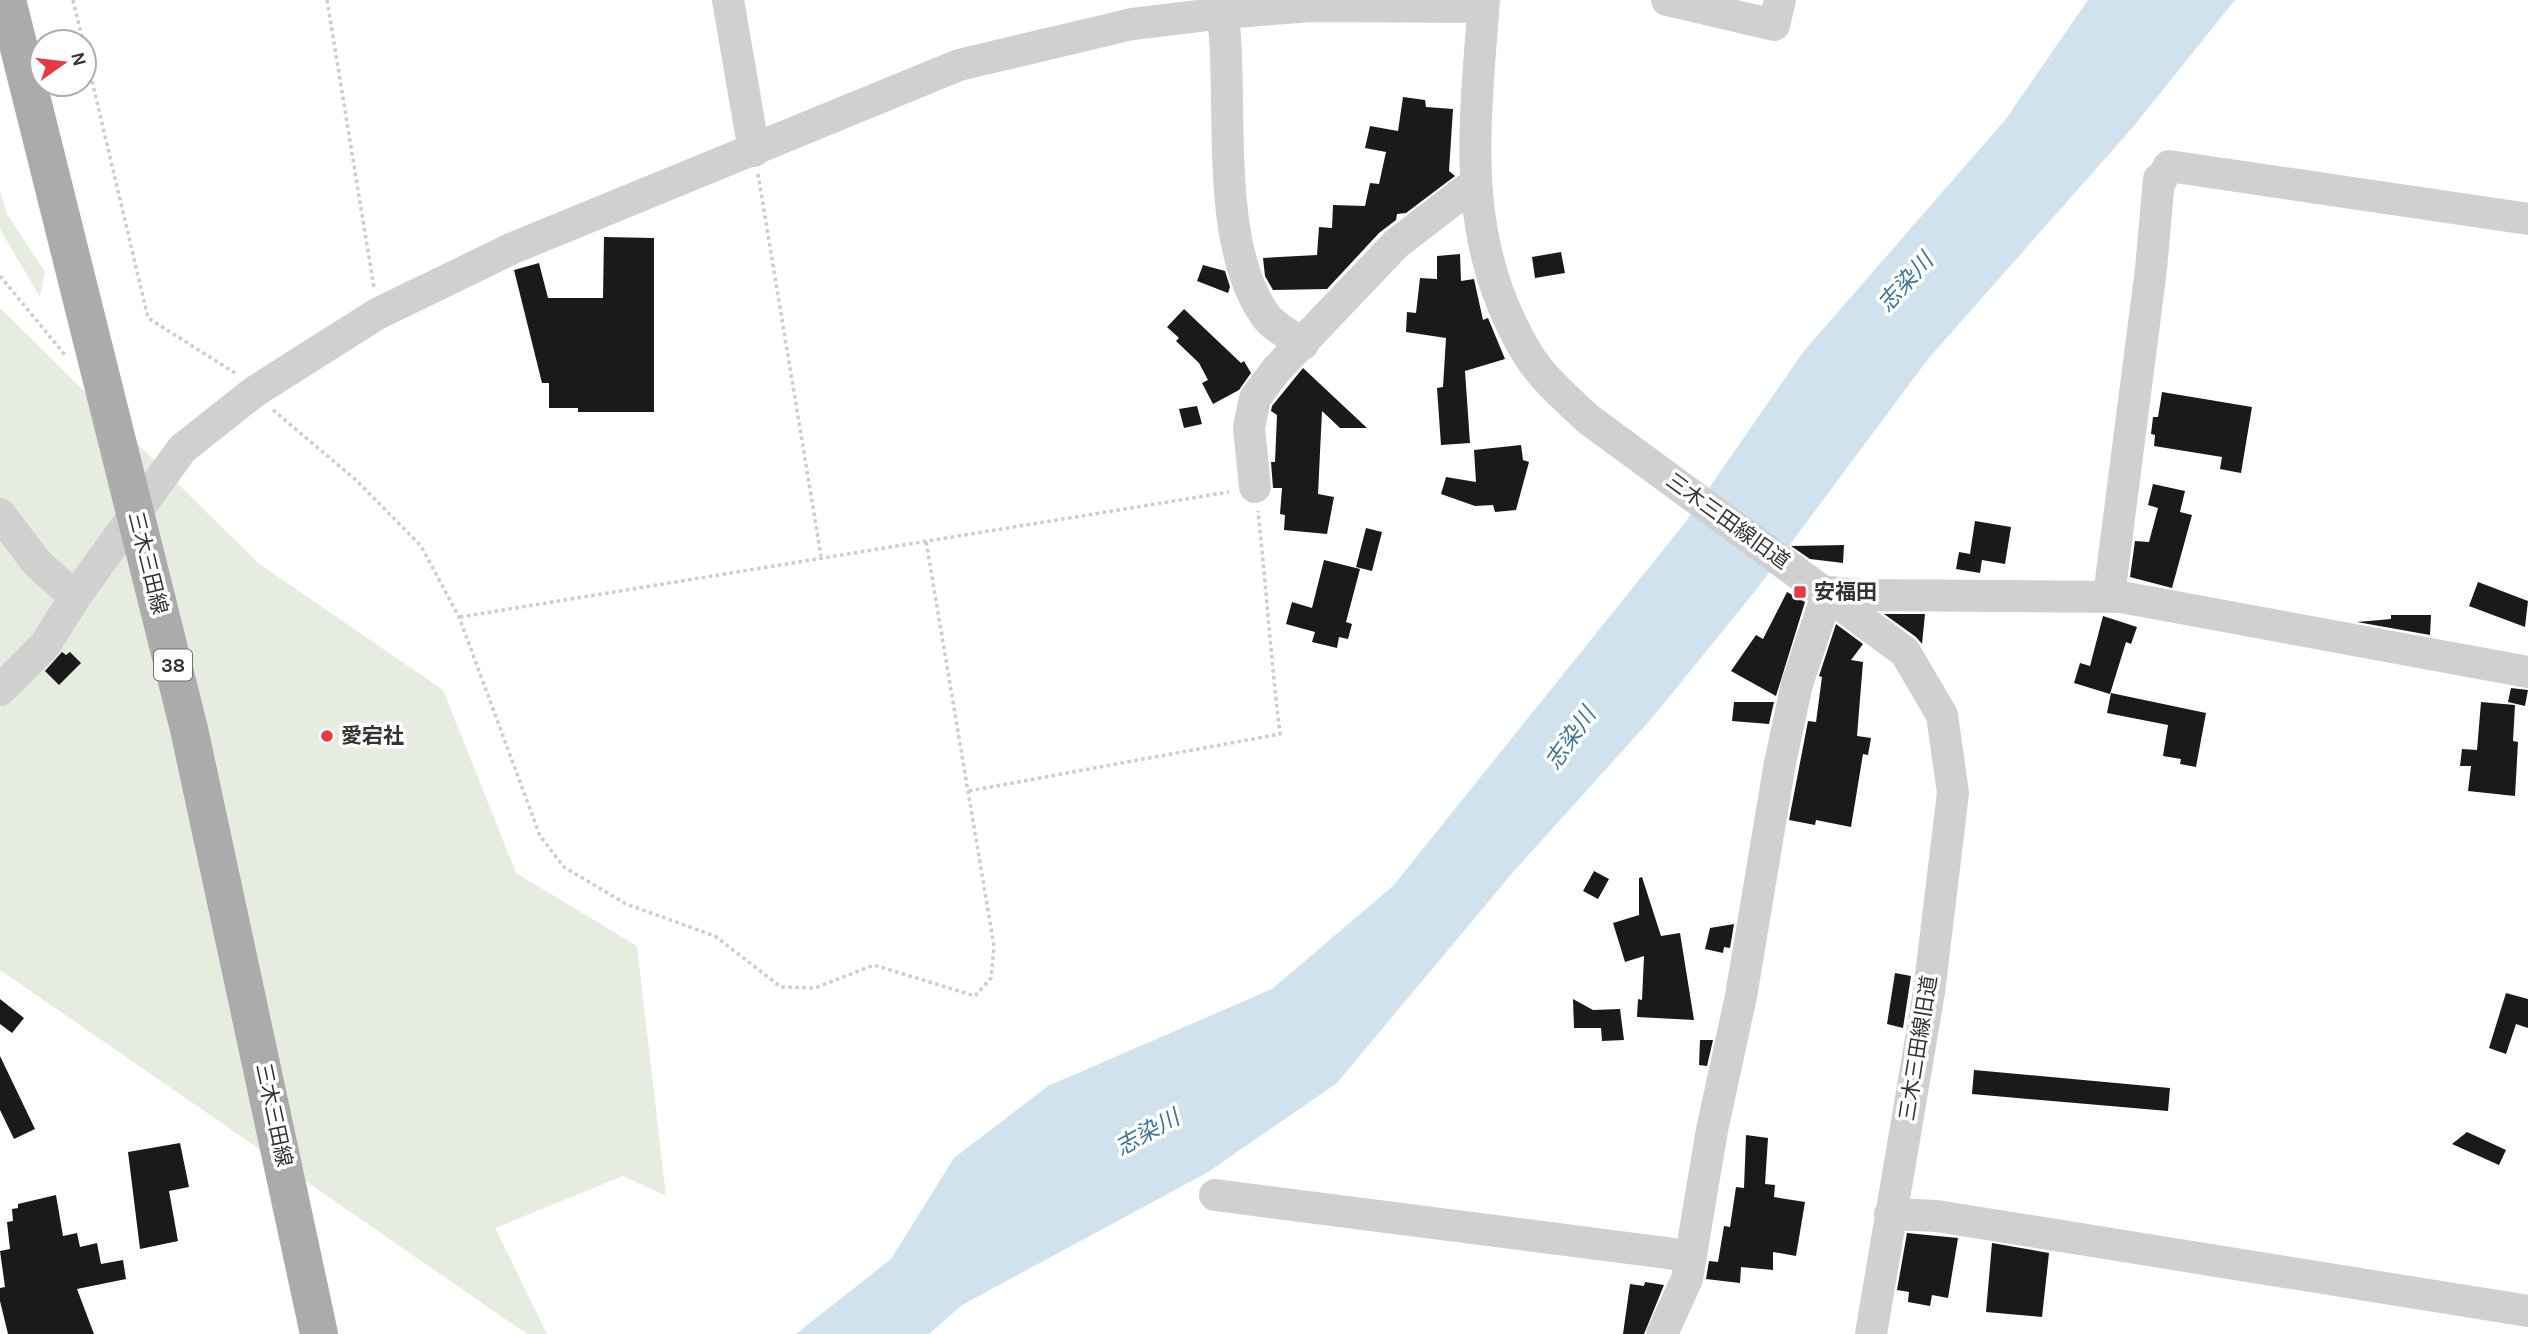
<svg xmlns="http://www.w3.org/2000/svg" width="2528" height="1334" font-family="Karla,'Noto Sans JP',sans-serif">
	<rect width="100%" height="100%" fill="#fff"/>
	<path fill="#e6ecdf" d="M0,190L7,214L45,272L40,297L0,229Z
		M0,308L258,563L443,690L516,873L637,946L666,1196L623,1176L495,1228L547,1334H527L0,970Z"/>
	<path fill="#cfe2ee" d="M2088,0H2235L2133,127L1928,359L1756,590L1652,718L1514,871L1337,1083L1208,1172L962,1305L929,1334H796L891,1259L954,1158L1048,1086L1272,989L1393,886L1684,524L1804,351L2006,119Z"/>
	<path fill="#1a1a1a" d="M1403,97L1425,100L1426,107L1453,109L1449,171L1455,176L1406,213L1397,214L1396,220L1379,233L1327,289L1273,290L1265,276L1263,258L1317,255L1319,227L1332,228L1333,205L1365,206L1370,183L1379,184L1386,152L1365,148L1370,126L1398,131Z
		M604,237L654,238V412H578V408H549V383H542L514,270L539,263L548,298H603Z
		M1561,252L1565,273L1535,278L1532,257Z
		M1460,254L1461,281L1474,279L1483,320L1488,318L1505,359L1465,371L1470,443L1441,445L1437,388L1443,387L1446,338L1406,332L1407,312L1416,313L1420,278L1437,279V256Z
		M1203,265L1225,271L1230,287L1228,293L1197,281Z
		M1184,309L1241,363L1244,361L1251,373L1239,390L1213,404L1202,383L1208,380L1199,363L1176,341L1179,338L1167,327Z
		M1303,368L1367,428H1340L1322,411L1318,494L1334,497L1327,534L1284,530L1285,515L1280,514L1282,488H1273L1271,462H1275L1277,415L1271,411L1272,406Z
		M2162,392L2252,407L2241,473L2220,469L2222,457L2154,446L2155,435L2151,434L2153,417H2158Z
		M1197,406L1202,424L1184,428L1179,409Z
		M1521,445L1523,460L1529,462L1516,510L1495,512L1493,505L1475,506L1441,494L1446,477L1476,482L1474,450Z
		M2153,484L2185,491L2180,512L2192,515L2172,588L2130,577L2135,541L2149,542L2158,508L2148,505Z
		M1975,521L2011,527L2005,564L1982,560L1980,573L1956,569L1959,552L1970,554Z
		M1366,528L1382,532L1372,571L1356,567Z
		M1844,545L1843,563L1810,559L1791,546Z
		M1324,560L1360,569L1346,622L1352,624L1348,639L1339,637L1337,648L1312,642L1315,632L1286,624L1292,602L1312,608Z
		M2478,582L2528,601L2525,627L2469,606Z
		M1787,592L1805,602L1776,696L1731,671L1756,635L1763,639Z
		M1884,614H1925L1922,644L1916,637Z
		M2391,615H2431L2430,635L2357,622L2391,619Z
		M2103,616L2137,627L2131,644L2126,642L2110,694L2074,683L2080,663L2090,666Z
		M1836,624L1863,644L1851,660L1863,662L1857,736L1871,738L1868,755L1863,754L1851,827L1816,820L1815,825L1789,820L1808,721L1816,722L1822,677L1819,676Z
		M62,652L66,655L70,652L81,663L59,685L45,671Z
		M2511,688L2528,690L2525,706L2508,702Z
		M2111,693L2206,713L2196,767L2180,764L2181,759L2163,756L2168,725L2107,713Z
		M1734,702H1774L1769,724L1732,721Z
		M2481,702L2515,705L2513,741L2518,742L2515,796L2468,791L2471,766H2460L2462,749L2477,750Z
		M1594,871L1609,879L1598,899L1583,891Z
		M1642,877L1661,936L1680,933L1694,1020L1637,1017L1638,999L1642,1000L1644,956L1625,962L1613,923L1639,915V878Z
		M1734,924L1730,948L1724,947L1723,953L1705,949L1710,928Z
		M1895,973L1911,976L1903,1028L1887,1024Z
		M2506,993L2528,999V1028L2516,1024L2506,1054L2489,1048Z
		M0,999L24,1018L12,1033L0,1024Z
		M1573,999L1593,1010L1620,1009L1624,1040L1602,1041L1601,1028H1574Z
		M1700,1040H1713L1707,1066L1699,1065Z
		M0,1056L35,1129L14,1139L0,1110Z
		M1974,1070L2170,1088L2168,1111L1972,1094Z
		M2467,1132L2506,1150L2499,1165L2452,1144Z
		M1746,1135L1768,1138L1765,1184L1775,1185L1774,1197L1805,1202L1796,1256L1773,1252V1270L1741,1267L1740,1283L1706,1279L1709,1261L1718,1262L1724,1226L1730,1227L1736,1187L1744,1188Z
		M180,1143L189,1187L169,1191L178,1241L140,1249L128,1152Z
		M56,1195L63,1236L77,1233L80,1247L97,1243L101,1264L123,1260L126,1279L77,1289L94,1334H8L0,1301V1288L5,1287L0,1251L10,1249L7,1222L13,1221L12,1209L18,1208V1204Z
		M1907,1233L1958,1238L1948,1298L1932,1295L1930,1306L1908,1302L1909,1292L1897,1290Z
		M1992,1243L2049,1253L2042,1317L1986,1312Z
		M1645,1282L1664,1285L1644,1334H1623L1630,1284L1644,1286Z"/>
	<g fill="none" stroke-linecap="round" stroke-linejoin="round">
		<path stroke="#cdcdcd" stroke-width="3.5" stroke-dasharray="3.5 3.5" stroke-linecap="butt" d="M73,0L83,42
			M327,0L374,288
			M84,47L148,318L235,373
			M758,174L821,556
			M0,276L65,355
			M273,410L356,480L421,546L459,617L540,836L564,867L626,904L715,936L781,987L815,988L874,965L975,996L991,978L994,946L926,541
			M460,617L1229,492
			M969,791L1280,734C1271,660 1266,586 1258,511"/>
		<path stroke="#d0d0d0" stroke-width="32" d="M728,0L754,151
			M1221,0C1236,92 1211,238 1265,315C1273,327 1292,336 1303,344
			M1484,0C1475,125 1458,239 1527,353C1542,378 1567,399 1588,419L1905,652L1942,715L1953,793L1929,992L1871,1334
			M1667,0L1774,25L1780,0
			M1255,487L1249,428L1255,398L1276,370L1396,244L1474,184
			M0,514L37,563L75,597
			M2109,596L2151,269L2159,179L2161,180L2169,166L2528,219
			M0,690L45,645L75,597L182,449L254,392L377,314L513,248L959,65L1132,24L1223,13L1311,6L1483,7
			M1215,1195L1690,1256
			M1890,1214L1937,1216L2528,1311
			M1662,1334L1687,1279L1712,1130L1741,996L1780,763L1797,684L1828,592L1861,595L2121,597L2528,672"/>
		<path stroke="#ababab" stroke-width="38" d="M7,0L189,729L319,1334"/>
	</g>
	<g fill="#e63946" stroke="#fff" stroke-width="2.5">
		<rect x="1793" y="585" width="14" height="14" rx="3.5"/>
		<circle cx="327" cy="736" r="7"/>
	</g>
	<g text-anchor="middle" stroke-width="7" stroke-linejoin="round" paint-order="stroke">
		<rect fill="#fff" stroke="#707070" stroke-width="2" x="154" y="649.5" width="38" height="31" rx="5"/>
		<g font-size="19" font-weight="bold" fill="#333">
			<text x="173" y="672">38</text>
		</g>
		<g font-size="21" fill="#333" stroke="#fff">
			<text transform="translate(1728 521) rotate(36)" y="7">三木三田線旧道</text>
			<text transform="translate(148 563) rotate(76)" y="7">三木三田線</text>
			<text transform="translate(1918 1048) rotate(-81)" y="7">三木三田線旧道</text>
			<text transform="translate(274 1115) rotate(78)" y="7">三木三田線</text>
		</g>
		<g font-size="21" font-weight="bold" fill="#333" stroke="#fff" text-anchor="start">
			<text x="1814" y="599">安福田</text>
			<text x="341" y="743">愛宕社</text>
		</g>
		<g font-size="23" font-style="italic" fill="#3f7597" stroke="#fff">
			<text transform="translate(1905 282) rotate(-48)" y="8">志染川</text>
			<text transform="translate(1570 738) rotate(-55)" y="8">志染川</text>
			<text transform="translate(1147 1132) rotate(-29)" y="8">志染川</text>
		</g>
	</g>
	<g transform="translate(63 63) rotate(76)"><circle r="33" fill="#ffffff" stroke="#adadad" stroke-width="2"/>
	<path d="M0-5L12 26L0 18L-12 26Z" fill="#e63946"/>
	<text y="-10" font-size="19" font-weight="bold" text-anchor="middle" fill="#333333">N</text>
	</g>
</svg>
